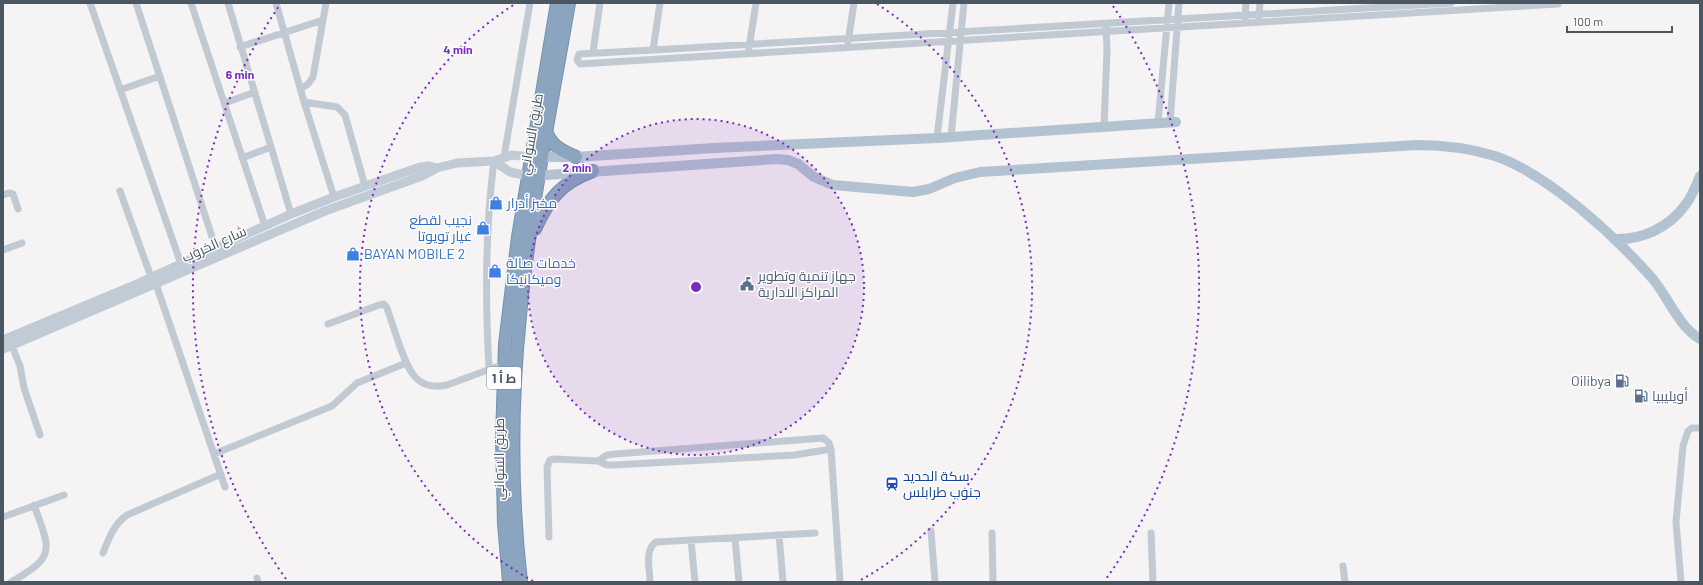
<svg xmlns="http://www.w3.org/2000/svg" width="1703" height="585" font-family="Barlow,Cairo,sans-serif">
	<rect width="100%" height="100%" fill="#f5f3f3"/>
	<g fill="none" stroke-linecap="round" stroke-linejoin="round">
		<g stroke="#7690ad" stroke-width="14">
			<path id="highway" d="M546,131C551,146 562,151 576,157
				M535,229C549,198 561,183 593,171
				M509,582L504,523L502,438L505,344L518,237L557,3
				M521,582C511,494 511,404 520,316C530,211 551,107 569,3"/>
		</g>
		<path stroke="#c1cad2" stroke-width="7" d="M90,3L181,264
			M136,3L216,249
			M191,3L265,226
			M228,3L291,214
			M276,3L304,102L334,197
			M1451,3L653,50L579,54L577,60L580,64C906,41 1232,26 1558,4
			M1259,18L1260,3
			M1245,19L1246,3
			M848,42L854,3
			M240,47L323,20
			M749,48L756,3
			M653,50L660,3
			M593,52L600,3
			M301,89L308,84L313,77L326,3
			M120,90L160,76
			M304,102L337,107L345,115L365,186
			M225,103L255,92
			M1158,123L1169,3
			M1170,123L1179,3
			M1104,127L1107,50L1106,27
			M951,137L964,3
			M937,138L953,3
			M504,157L530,3
			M242,158L271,147
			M120,191L151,277
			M3,195L9,193L13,194L18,209
			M3,250L22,243
			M156,284L225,487
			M328,324L379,305L384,304L387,308C391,320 395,332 399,344C408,368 415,392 447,385L504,364
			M12,346L20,366L24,388L40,435
			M489,368C485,298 485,230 494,161
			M214,454L332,406L357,383L406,363
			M598,461L607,455L615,454L823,438L829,443L831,449L840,582
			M3,517L64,495
			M931,531L935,582
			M992,533L993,582
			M1151,533L1153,582
			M779,535L783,582
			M549,537L547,467L550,460L554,459L598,461L607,465H614L795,455L831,449
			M735,538L739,582
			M691,540L695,582
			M103,553C109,538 114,524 127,515L221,474
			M1343,566L1345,582
			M257,578L258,582
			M11,582C57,556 50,550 34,505
			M650,582C650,569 644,550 656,542L815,533
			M1681,582L1676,522L1683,446L1688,431L1692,428H1700"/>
		<path stroke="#c1cbd6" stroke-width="9" d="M494,161L510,172L528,176
			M3,340L130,287L291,214L334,197L420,167L429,166L437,168
			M3,349L325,211L422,176L437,168L457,163L494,161L512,155L530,157"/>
		<path stroke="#b3c2d1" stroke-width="10" d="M534,157H576L714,148L937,138L1176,122
			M532,176L777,159L788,160L798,164L814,177L833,185L913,192L929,189L955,178L980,172L1417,145C1444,145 1469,148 1495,156C1548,174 1615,236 1652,278C1669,298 1678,326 1700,339
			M1614,239C1642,240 1669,228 1686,204C1692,196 1696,186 1700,176"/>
		<use href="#highway" stroke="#8ba5c1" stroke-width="12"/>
	</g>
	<circle cx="696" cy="287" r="168" fill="#7b2cbf" fill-opacity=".12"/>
	<g fill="none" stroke="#7b2cbf" stroke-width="2" stroke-dasharray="2 4">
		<circle cx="696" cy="287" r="168"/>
		<path d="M533 581A336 336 0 0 1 515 4M877 4A336 336 0 0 1 859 581"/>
		<path d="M286 579A503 503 0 0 1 279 6M1113 6A503 503 0 0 1 1106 579"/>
	</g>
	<defs>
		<g id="shop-bare" transform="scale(1.08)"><path d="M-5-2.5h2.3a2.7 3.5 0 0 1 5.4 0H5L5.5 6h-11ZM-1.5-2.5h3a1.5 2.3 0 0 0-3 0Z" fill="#3f7fe0" stroke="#fff" stroke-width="2.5" paint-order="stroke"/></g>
		<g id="civic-bare" transform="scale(1.08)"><path d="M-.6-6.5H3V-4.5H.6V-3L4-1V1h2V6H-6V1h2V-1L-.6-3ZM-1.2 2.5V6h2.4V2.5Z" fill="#5c6f8a" stroke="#fff" stroke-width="2.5" paint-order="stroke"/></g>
		<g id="fuel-bare" transform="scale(1.08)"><path d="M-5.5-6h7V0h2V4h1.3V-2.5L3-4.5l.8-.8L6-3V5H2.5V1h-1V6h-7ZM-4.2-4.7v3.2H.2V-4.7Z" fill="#5c6f8a" stroke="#fff" stroke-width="2.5" paint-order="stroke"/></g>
		<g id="station-bare" transform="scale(1.08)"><path d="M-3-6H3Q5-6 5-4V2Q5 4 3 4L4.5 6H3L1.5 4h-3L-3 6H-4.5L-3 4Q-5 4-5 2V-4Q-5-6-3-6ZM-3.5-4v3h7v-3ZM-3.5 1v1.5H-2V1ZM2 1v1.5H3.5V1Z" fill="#1a4fb4" stroke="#fff" stroke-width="2.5" paint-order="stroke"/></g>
	</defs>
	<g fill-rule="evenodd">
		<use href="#shop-bare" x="496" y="203"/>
		<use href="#shop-bare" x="483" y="228"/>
		<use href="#shop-bare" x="353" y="254"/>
		<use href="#shop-bare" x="495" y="271"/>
		<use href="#civic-bare" x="747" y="284"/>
		<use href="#fuel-bare" x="1622" y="381"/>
		<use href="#fuel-bare" x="1641" y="396"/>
		<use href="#station-bare" x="892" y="484"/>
	</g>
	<g text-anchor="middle" stroke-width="3" stroke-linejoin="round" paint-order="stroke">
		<rect fill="#fff" stroke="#808990" stroke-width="1" x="487" y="367" width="34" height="22" rx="3"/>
		<g font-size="13" font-weight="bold" fill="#4a5661">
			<text x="504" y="383">ط أ 1</text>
		</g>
		<g font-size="14" fill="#4a5661" stroke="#fff">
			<text transform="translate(531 134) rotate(-80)" y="5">طريق السواني</text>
			<text transform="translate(214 244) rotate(-24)" y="5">شارع الخروب</text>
			<text transform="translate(499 459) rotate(-90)" y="5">طريق السواني</text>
		</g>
		<g font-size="14" fill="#366cbe" stroke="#fff" text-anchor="start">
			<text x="507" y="208">مخبز أدرار</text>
			<text x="472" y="225" text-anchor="end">نجيب لقطع<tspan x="472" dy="16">غيار تويوتا</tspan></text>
			<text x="364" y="259">BAYAN MOBILE 2</text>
			<text x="506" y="268">خدمات صالة<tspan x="506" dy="16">وميكانيكا</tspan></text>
		</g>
		<g font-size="14" fill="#4e5e75" stroke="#fff" text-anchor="start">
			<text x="758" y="281">جهاز تنمية وتطوير<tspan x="758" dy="16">المراكز الادارية</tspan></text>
			<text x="1611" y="386" text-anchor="end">Oilibya</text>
			<text x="1652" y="401">أويليبيا</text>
		</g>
		<g font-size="14" fill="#164399" stroke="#fff" text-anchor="start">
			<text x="903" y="481">سكة الحديد<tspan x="903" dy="16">جنوب طرابلس</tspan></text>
		</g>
	</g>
	<circle cx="696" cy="287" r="6" fill="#7b2cbf" stroke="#fff" stroke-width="2"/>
	<g font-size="12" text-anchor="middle" font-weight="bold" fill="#7b2cbf" stroke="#fff" stroke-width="3" stroke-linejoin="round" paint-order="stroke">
		<text x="458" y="54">4 min</text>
		<text x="240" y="79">6 min</text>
		<text x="577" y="172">2 min</text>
	</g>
	<rect width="1703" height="585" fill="none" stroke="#4a5661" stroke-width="8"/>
	<path d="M1567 26v6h105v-6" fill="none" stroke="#4a5661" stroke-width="2"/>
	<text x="1573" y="26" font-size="12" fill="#4a5661" stroke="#ffffff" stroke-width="3" paint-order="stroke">100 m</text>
</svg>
